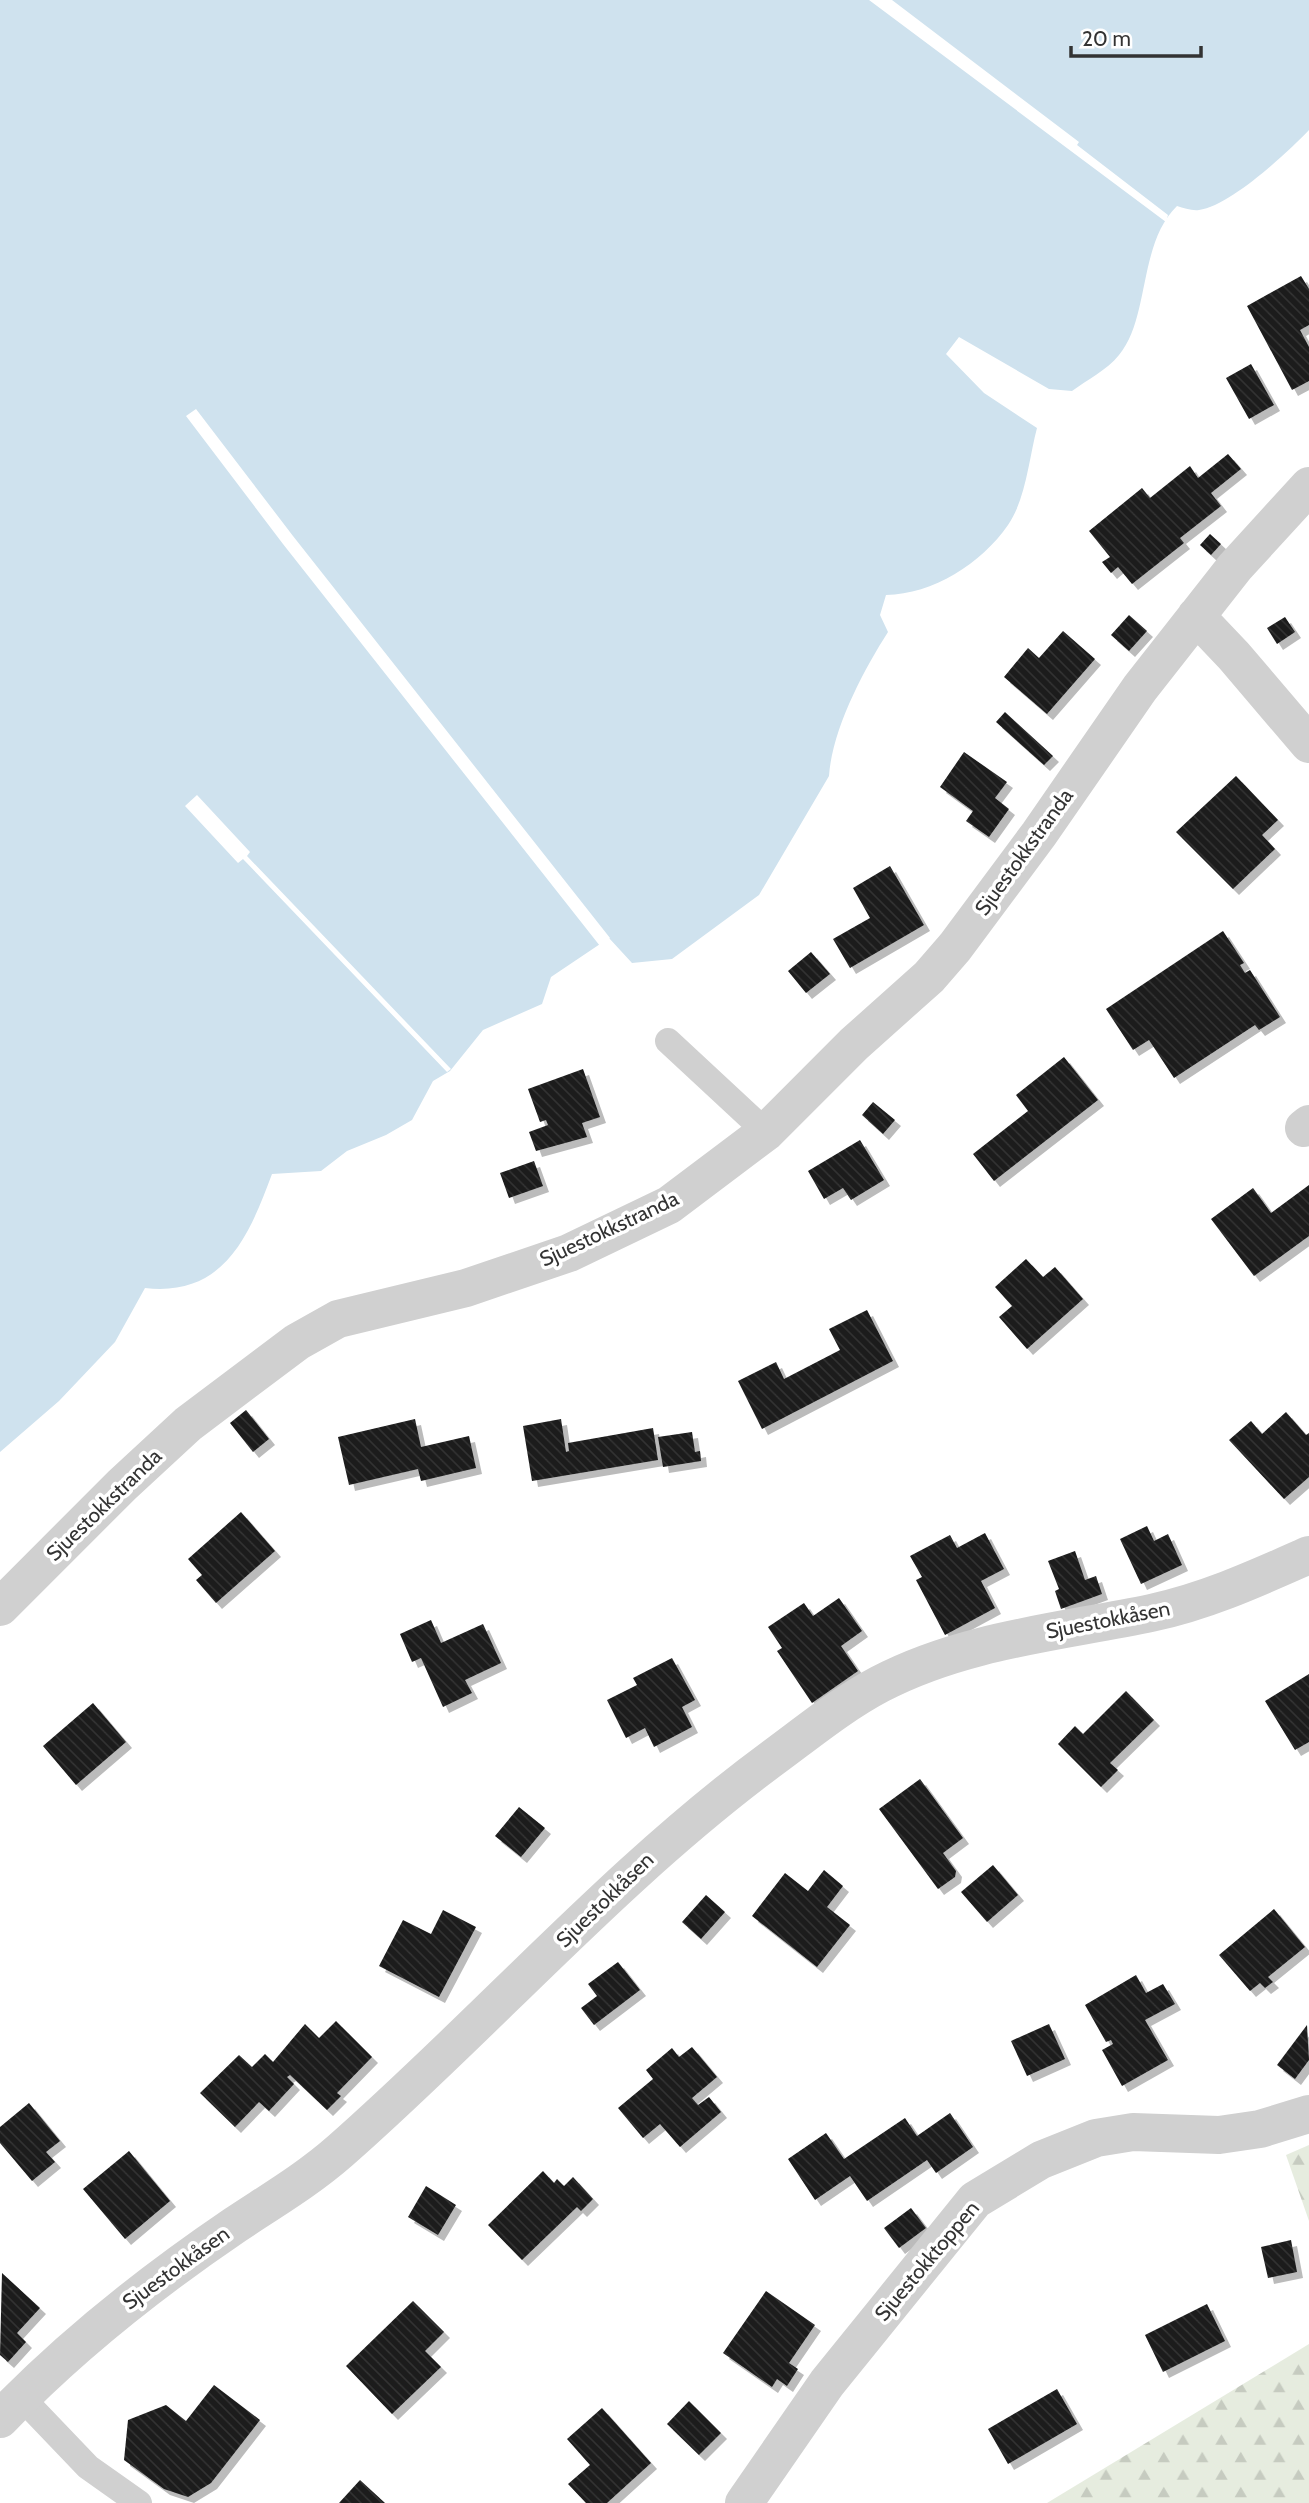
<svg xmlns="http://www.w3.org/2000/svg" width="1309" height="2503" font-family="Cabin,sans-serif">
	<defs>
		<pattern id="forest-firs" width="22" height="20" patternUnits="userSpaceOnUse" patternTransform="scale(1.75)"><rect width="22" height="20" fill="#e6ecdf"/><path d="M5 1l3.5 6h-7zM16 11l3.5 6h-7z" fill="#c6cbc0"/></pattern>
		<pattern id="building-back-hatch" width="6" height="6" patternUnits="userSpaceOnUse" patternTransform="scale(1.75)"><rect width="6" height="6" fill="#1a1a1a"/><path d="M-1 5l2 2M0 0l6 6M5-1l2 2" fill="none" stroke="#333"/></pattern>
		<filter id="shadow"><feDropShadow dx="6" dy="6" stdDeviation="0" flood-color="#0004"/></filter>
	</defs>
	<rect width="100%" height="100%" fill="#fff"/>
	<path fill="url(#forest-firs)" d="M1309,2145V2221L1286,2155Z
		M1309,2344V2503H1047Z"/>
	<path fill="#cfe2ee" d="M0,0H1309V130C1287,153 1230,206 1199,210C1192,211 1184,208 1177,206C1138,244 1150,318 1119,355C1107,370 1087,380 1072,391L1049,389L959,337L946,354L984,393L1037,428C1029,458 1026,499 1008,525C981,564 933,594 886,595L880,615L888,632C863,671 832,730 829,776L759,895L672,959L632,963L609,938L551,977L542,1004L483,1030L450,1071L433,1081L412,1120L386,1135L347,1151L321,1171L272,1174C249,1236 224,1297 145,1288L115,1342L59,1401L0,1452Z"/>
	<path fill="#fff" d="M869,0H892L1079,142L1077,145L1168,215L1166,222Z
		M196,409L293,536L610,938L600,946L283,544L186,416Z
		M197,795L250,852L247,856L451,1069L447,1072L243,859L238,863L185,806Z"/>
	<path fill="url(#building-back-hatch)" filter="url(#shadow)" d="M1301,276L1309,289V325L1300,330L1309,347V381L1292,390L1247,306Z
		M1251,364L1274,405L1249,419L1226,378Z
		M1228,454L1241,469L1211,493L1221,506L1180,538L1184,543L1132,584L1118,567L1111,573L1102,562L1110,557L1089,531L1142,488L1150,498L1190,466L1198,478Z
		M1210,534L1221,544L1211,555L1200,545Z
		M1129,615L1147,631L1129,651L1111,635Z
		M1285,617L1295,632L1277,644L1267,628Z
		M1063,631L1095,659L1047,714L1004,677L1028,648L1039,658Z
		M1005,712L1053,756L1044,765L996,722Z
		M964,752L1007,782L995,798L1009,809L989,837L966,821L973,811L940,787Z
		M1236,776L1278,820L1262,835L1275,849L1233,889L1176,832Z
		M890,866L924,925L850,968L833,939L870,918L853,888Z
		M1223,931L1244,963L1240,965L1245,973L1250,970L1280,1017L1259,1030L1255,1025L1174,1078L1149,1040L1133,1050L1106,1009Z
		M811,952L830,974L806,993L788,971Z
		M1064,1057L1098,1100L994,1181L973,1154L1028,1111L1016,1095Z
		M583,1069L600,1117L582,1123L587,1137L536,1151L529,1132L548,1125L546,1120L540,1122L528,1089Z
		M873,1102L895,1120L883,1134L862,1115Z
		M860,1140L884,1180L851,1200L843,1188L824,1199L808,1171Z
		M534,1161L543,1186L509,1198L500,1173Z
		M1309,1185V1236L1254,1276L1211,1219L1253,1188L1271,1213Z
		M1026,1259L1043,1277L1055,1267L1083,1299L1027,1349L999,1317L1012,1306L995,1287Z
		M867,1310L893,1361L762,1429L738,1381L776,1362L784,1379L840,1350L829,1329Z
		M246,1410L269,1439L253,1452L230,1423Z
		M1286,1412L1306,1435L1309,1433V1477L1284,1499L1229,1440L1251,1421L1262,1434Z
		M415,1419L421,1447L469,1436L476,1468L421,1481L418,1469L349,1485L338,1437Z
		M561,1419L566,1452L569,1451L568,1443L653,1428L658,1460L532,1481L523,1426Z
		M692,1432L695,1452L700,1451L701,1461L663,1467L658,1437Z
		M241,1512L275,1551L216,1603L196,1580L202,1575L188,1559Z
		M1147,1526L1154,1541L1168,1534L1182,1565L1141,1584L1120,1539Z
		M985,1533L1004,1569L981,1581L995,1608L945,1635L916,1580L922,1577L910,1556L950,1535L957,1548Z
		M1075,1551L1085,1580L1096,1576L1102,1594L1061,1609L1055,1591L1059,1589L1048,1561Z
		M839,1598L862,1631L841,1646L858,1671L812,1703L777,1651L782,1648L768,1627L804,1603L813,1616Z
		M431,1620L441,1643L483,1624L501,1663L465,1680L472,1693L443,1707L421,1658L412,1662L400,1634Z
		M672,1658L695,1700L682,1707L692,1727L654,1747L645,1728L626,1738L607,1700L637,1685L633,1678Z
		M1309,1674V1742L1295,1750L1265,1701Z
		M1126,1691L1154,1720L1110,1763L1118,1770L1101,1787L1058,1744L1075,1726L1083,1734Z
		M93,1703L126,1742L76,1785L43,1746Z
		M920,1779L963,1838L943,1853L956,1871L955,1877L938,1889L879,1809Z
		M519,1807L545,1828L521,1857L495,1836Z
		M993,1865L1018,1895L987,1922L961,1892Z
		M824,1870L843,1886L827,1907L850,1925L817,1967L752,1916L785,1873L808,1891Z
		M706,1895L725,1912L701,1939L682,1922Z
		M1274,1909L1305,1947L1268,1977L1273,1982L1265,1988L1260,1983L1250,1991L1219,1955Z
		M443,1910L476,1927L439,1997L379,1966L403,1920L431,1934Z
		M618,1962L640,1990L594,2025L581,2008L597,1996L588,1984Z
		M1136,1975L1146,1993L1163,1984L1175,2004L1145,2020L1168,2060L1122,2086L1102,2050L1113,2044L1111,2040L1106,2042L1085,2005Z
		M336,2021L372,2057L337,2093L341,2096L327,2110L290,2075L287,2077L294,2084L269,2111L259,2102L235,2127L200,2093L239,2055L252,2067L265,2054L273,2062L305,2024L319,2038Z
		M1049,2024L1065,2059L1027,2076L1011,2041Z
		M1307,2025L1309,2060L1295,2079L1277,2065Z
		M692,2047L717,2077L692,2098L698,2105L709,2097L721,2112L680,2147L660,2124L643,2138L618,2108L653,2079L646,2070L672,2048L679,2057Z
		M29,2103L60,2141L46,2152L55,2162L32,2181L0,2143V2127Z
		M950,2113L973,2147L936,2173L927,2160L867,2201L850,2176L815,2200L788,2159L826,2133L844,2159L905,2118L917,2136Z
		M129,2151L170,2201L125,2239L83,2189Z
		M543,2171L554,2183L557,2179L564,2186L573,2177L593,2199L581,2211L577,2207L522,2260L488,2225Z
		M426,2186L456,2205L438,2235L408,2217Z
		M911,2208L926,2228L899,2248L884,2228Z
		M1291,2240L1297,2272L1268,2278L1261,2247Z
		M2,2273L40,2308L17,2333L26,2342L8,2362L0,2355Z
		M766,2291L815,2325L789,2363L798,2369L787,2386L777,2379L772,2387L723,2353Z
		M413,2301L444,2332L425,2351L441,2367L392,2414L346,2366Z
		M1207,2304L1225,2341L1163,2372L1145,2335Z
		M214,2385L260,2420L211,2483L188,2497L164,2489L124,2460L128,2420L166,2405L186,2421Z
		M1057,2389L1077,2424L1008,2464L988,2429Z
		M689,2401L721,2433L699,2455L667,2424Z
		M602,2408L651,2463L607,2503H586L568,2484L590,2465L567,2439Z
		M360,2480L385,2503H339Z"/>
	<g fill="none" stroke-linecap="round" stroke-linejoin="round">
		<path stroke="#d0d0d0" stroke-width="26" d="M668,1041L766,1132
			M22,2398L88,2467L139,2503"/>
		<path stroke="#d0d0d0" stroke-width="38" d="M1196,616L1234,656L1309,744
			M1304,1128L1309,1124
			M0,1607L122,1485L188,1424L297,1342L338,1319L466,1288L569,1253L669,1205L766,1132L854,1044L929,977L955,947L1039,834L1140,688L1235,567L1309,486
			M0,2419C70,2346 151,2282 235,2225C271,2201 307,2180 340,2151C487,2022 616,1873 774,1757C808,1732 842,1704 880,1684C964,1640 1060,1632 1151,1613C1207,1601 1257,1578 1309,1555
			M744,2503L827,2383L975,2200L1041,2160L1096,2138L1133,2132L1219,2135L1260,2129L1309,2114"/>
	</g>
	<g text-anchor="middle" stroke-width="7" stroke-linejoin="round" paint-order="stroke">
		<g font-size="21" fill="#333" stroke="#fff">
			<text transform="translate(1024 852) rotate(-54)" y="7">Sjuestokkstranda</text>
			<text transform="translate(609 1229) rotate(-25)" y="7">Sjuestokkstranda</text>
			<text transform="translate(104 1505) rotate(-44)" y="7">Sjuestokkstranda</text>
			<text transform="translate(1108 1620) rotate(-11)" y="7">Sjuestokkåsen</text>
			<text transform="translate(605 1900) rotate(-44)" y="7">Sjuestokkåsen</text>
			<text transform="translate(927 2261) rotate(-50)" y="7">Sjuestokktoppen</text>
			<text transform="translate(176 2268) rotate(-36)" y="7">Sjuestokkåsen</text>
		</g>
	</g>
	<path d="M1071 46v10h130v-10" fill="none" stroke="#333333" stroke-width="3.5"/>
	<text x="1082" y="46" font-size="21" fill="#333333" stroke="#ffffff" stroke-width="5" paint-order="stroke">20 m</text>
</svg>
